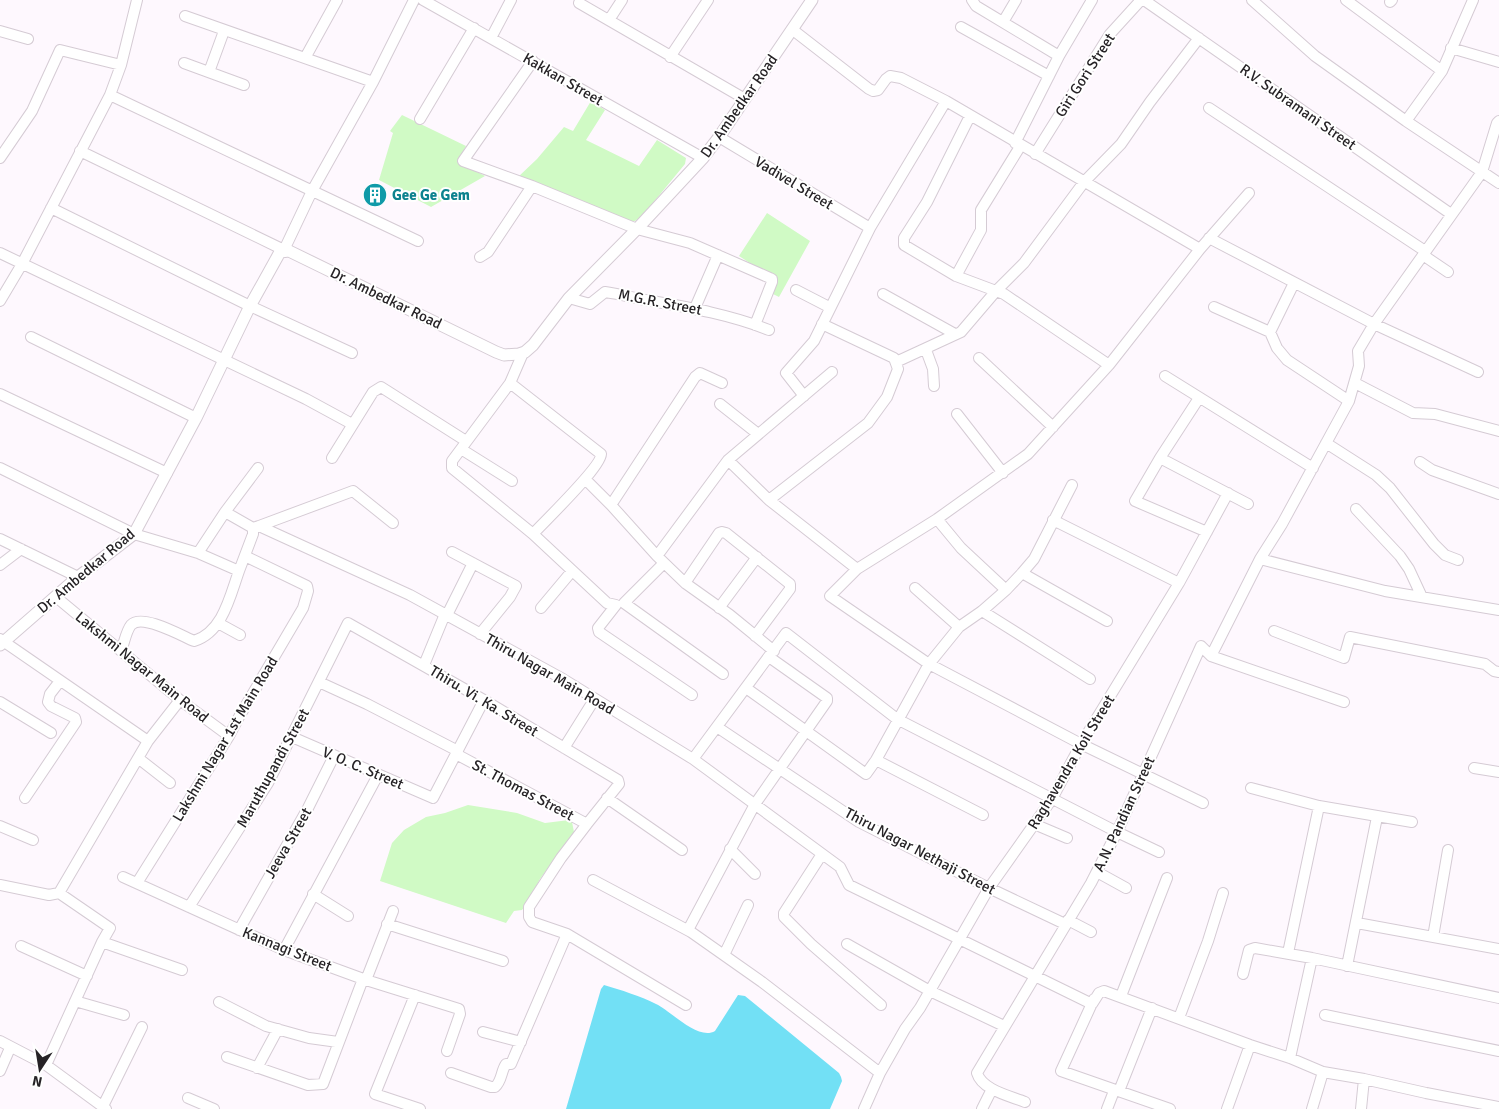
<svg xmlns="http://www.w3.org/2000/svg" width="1499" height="1109" font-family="Signika,sans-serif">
	<rect width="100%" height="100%" fill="#fef8fe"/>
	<path fill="#d0fac5" d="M591,101L605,110L586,140L639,166L657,140L686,158L685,164L643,215L635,221H631L517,178L537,159L564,127L573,131Z
		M402,115L466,146L458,162L485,176L431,207L379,180L393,133L390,131Z
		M767,213L810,241L779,297L771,293L776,280L739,256Z
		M468,805L517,813L545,823L569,820L572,822L574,832L540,879L527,904L522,910L514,911L506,923L380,881L392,843L404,830L426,817L445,813Z"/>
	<path fill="#72e0f5" d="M604,985C621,990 640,996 656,1004C671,1011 698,1041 715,1031L738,995L745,996L839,1073L841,1077L842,1081L830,1109H566L601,989Z"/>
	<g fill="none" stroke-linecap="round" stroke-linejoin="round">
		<g stroke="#d5cbd4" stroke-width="12">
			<path id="minor" d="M423,0L703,158
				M972,0L976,6L1059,56
				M1144,0L1451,214
				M1252,0L1315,56L1406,121L1499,183
				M1346,0L1442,71
				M1390,2L1392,0
				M579,3L745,99
				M185,16L373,82
				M609,20L622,0
				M1003,22L1016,0
				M961,27L1049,76
				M793,30L869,89L873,91L878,90L886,79L890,76L901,78L946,101L1200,249
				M0,31L28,39
				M491,38L511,0
				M1451,48L1499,62
				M670,57L708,0
				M305,58L337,0
				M533,61L463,161L532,186L637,229L690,243L770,278L772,279V282L755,325
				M184,63L244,85
				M209,72L224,31
				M110,95L418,241
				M1209,108L1425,251
				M970,116L927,202L904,238V245L956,276L1004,294L1109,365
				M420,119L474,28
				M1406,121L1442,71L1473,0
				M719,137L870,228
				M1015,143L1059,56L1092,0
				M80,151L284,250L312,191L373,82L414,0
				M1035,154L1110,34L1141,0
				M0,158L32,111L60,50L121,65
				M51,208L250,306L352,353
				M1209,238L1374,324L1478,372
				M0,253L306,399L352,424
				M1423,255L1448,272
				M480,257L488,252L532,186
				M956,276L981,230V210L1021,145
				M796,290L829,307
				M883,294L955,334
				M569,298L590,304L605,292C621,294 636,299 652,301C692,308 731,315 769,330
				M0,301L22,264L110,95L121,65L137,0
				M1214,307L1270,332L1277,348L1287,360L1349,401
				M695,308L718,255
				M1270,332L1294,283
				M31,337L196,418
				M926,350L933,369L934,386
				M523,353L510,383L452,461V468L533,534L607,603L616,605L598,628L599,632L692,695
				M979,358L1053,427
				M896,362L961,332L996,291L1024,263L1084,182L1121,144L1150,102L1199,38
				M1165,376L1313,468
				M510,383L601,454C602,466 545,521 533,534
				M1355,383L1413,413L1435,414L1499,431
				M0,394L167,473
				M804,396L786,373L814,341L870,228L946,101
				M1199,398L1160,458L1135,501L1207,532
				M720,404L758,434
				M957,414L1003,473
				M1326,443L1376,475L1390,488L1434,544L1445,555L1458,560
				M461,449L512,481
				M332,458L373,392L381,387L466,441
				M1160,458L1248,504
				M728,460L769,500L857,569L830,596L929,664L1081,744L1203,803
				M1420,462L1432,470L1499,494
				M0,468L134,534L198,553L239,571L253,534V528L259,526L410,595L563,679L693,759L840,867L849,885L1092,1004L1099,993L1104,991L1250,1045L1290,1058L1323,1072L1364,1079L1426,1093L1499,1107
				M585,479L611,505L657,556L685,583L730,615L774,651
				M769,500L868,423L887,397L898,369L894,358L822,324
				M611,505L695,377L700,373L722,383
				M1356,509L1400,556L1409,569L1422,597
				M225,512L253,528
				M937,519L961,548L1006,590
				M1053,520L1179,583
				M259,526L353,491L393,523
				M0,539L78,577
				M452,552L516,586L510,597L480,634
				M198,553L225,512L258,468
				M657,556L728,460L832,372
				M1260,559L1385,591L1499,610
				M664,563L624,603L723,674
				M0,565L21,549
				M857,569L937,519L1028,454L1109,365L1200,249L1249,193
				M1022,573L1107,621
				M685,583L719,533L722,532L726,533L790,584V589L755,636
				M915,588L959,627
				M56,597L180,700L229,736
				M541,608L572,571
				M719,608L757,557
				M982,611L1090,679
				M447,615L473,563
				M218,623L240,635
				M1274,631L1344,658L1350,637L1485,664L1494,671L1499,672
				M0,639L148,741
				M121,651C124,644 126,631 131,625C142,613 182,636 194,641C223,632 230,596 239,571
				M1211,656L1260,559L1282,524L1349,401L1359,366L1358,351L1374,324L1482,172L1497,123L1499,121
				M424,665L445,614
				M319,682L367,704L458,751
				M746,688L866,774L876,760L929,664L959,627L982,611L1006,590L1022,573L1034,559L1072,485
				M0,702L51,733
				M717,727L859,822L989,888L1065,924
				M292,737L433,798L484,700
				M564,748L594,700
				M138,758L170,783
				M693,759L786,633L897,719L1117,832L1159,852
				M876,760L983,815
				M1474,768L1499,772
				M1251,788L1319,806L1412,822
				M25,798L76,722L75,718L51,706L48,702L50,694L60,681
				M607,798L682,850
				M587,824L561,858L529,907V917L532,922L567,934L686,1005
				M1034,824L1067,838
				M0,826L33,840
				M730,849L755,874
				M822,854L784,913V917L811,944L881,1005
				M1097,872L1126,888
				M123,877L284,950L366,980L459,1009L460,1014L447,1051
				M593,880L691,932L762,982L880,1073
				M137,883L229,736L239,717L303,608L308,591L307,586L245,556
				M0,885L49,895L59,893L148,741L180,700
				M313,894L348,916
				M189,907L268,783L348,623L484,700L618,780L619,784L587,824L456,754
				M1068,920L1091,932
				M1357,923L1499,949
				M387,924L503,961
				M239,930L308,808L334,756
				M688,930L755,804L827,701V698L769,657
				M1433,937L1448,850
				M102,942L182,970
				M847,944L930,991L1004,1026
				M21,946L87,976
				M284,950L378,775
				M1288,953L1319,806
				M724,955L748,905
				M1347,966L1377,817
				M1243,974L1249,950L1255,948L1312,958L1499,998
				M366,980L393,911
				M415,995L375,1094L420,1109
				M1121,996L1167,878
				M1094,999L1061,1071L1170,1109
				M75,1001L124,1015
				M219,1002L266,1026L309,1038L338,1042
				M1325,1015L1499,1051
				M1179,1018L1208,941L1223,893
				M483,1032L521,1042
				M0,1041L46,1065L106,1109
				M227,1057L308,1085L323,1084L363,979
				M1290,1058L1312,958
				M46,1065L102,942L110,928L59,893
				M257,1068L278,1029
				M0,1071L10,1048
				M451,1073L491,1087H495C502,1081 501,1071 506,1064H511L567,934
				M1119,1091L1152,1008
				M188,1098L214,1109
				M1025,1102C1010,1096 982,1090 977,1073L1091,883L1117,832L1201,646L1211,656L1344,702
				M103,1106L142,1027
				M864,1109L880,1073L905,1029L920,1008L989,888L1052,799L1081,744L1179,583L1228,493
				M982,1109L992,1089
				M1107,1109L1114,1091
				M1227,1109L1250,1045
				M1312,1109L1323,1072
				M1361,1109L1364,1079"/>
		</g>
		<g stroke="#d5cbd4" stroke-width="13">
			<path id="tertiary" d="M0,645L78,577L134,534L196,418L250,306L280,252L289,251L496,352L504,355L519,354L525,352L533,345L569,298L637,229L703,158L719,137L812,0"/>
		</g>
		<use href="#minor" stroke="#fff" stroke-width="10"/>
		<use href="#tertiary" stroke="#fff" stroke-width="11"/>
	</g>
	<defs>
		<g id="building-disc" transform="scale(1.25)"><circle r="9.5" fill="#0f9aa8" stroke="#fff"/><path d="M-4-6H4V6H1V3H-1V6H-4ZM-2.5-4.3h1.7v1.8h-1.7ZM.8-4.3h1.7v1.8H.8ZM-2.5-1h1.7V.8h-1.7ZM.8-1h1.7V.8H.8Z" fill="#fff"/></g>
	</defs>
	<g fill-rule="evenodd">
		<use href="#building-disc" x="375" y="195"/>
	</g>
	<g text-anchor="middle" stroke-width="4" stroke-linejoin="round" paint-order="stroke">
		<g font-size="15" fill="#262326" stroke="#fff">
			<text transform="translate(1085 75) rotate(-57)" y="5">Giri Gori Street</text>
			<text transform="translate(563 79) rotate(30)" y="5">Kakkan Street</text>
			<text transform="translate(739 106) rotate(-55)" y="5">Dr. Ambedkar Road</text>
			<text transform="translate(1298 107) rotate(35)" y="5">R.V. Subramani Street</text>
			<text transform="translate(794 183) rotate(31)" y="5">Vadivel Street</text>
			<text transform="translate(386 298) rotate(26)" y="5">Dr. Ambedkar Road</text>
			<text transform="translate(660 302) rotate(11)" y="5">M.G.R. Street</text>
			<text transform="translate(86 571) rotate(-40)" y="5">Dr. Ambedkar Road</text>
			<text transform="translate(142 667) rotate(39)" y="5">Lakshmi Nagar Main Road</text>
			<text transform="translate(550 674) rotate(30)" y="5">Thiru Nagar Main Road</text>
			<text transform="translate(484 701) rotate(31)" y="5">Thiru. Vi. Ka. Street</text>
			<text transform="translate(225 739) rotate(-59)" y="5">Lakshmi Nagar 1st Main Road</text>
			<text transform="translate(1071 762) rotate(-59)" y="5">Raghavendra Koil Street</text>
			<text transform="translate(273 768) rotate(-61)" y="5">Maruthupandi Street</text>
			<text transform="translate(363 768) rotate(23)" y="5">V. O. C. Street</text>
			<text transform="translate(523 790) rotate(28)" y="5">St. Thomas Street</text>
			<text transform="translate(1124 814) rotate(-65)" y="5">A.N. Pandian Street</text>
			<text transform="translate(288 843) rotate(-60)" y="5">Jeeva Street</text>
			<text transform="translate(920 851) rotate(28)" y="5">Thiru Nagar Nethaji Street</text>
			<text transform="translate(287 949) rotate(22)" y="5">Kannagi Street</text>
		</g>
		<g font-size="15" font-weight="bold" fill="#0d838f" stroke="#fff" text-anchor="start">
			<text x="392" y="200">Gee Ge Gem</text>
		</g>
	</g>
	<g transform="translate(40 1069) rotate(192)" stroke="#ffffff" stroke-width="4" paint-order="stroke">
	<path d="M0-4L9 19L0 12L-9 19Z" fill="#262326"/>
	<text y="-8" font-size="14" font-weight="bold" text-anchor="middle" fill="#262326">N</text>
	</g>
</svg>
